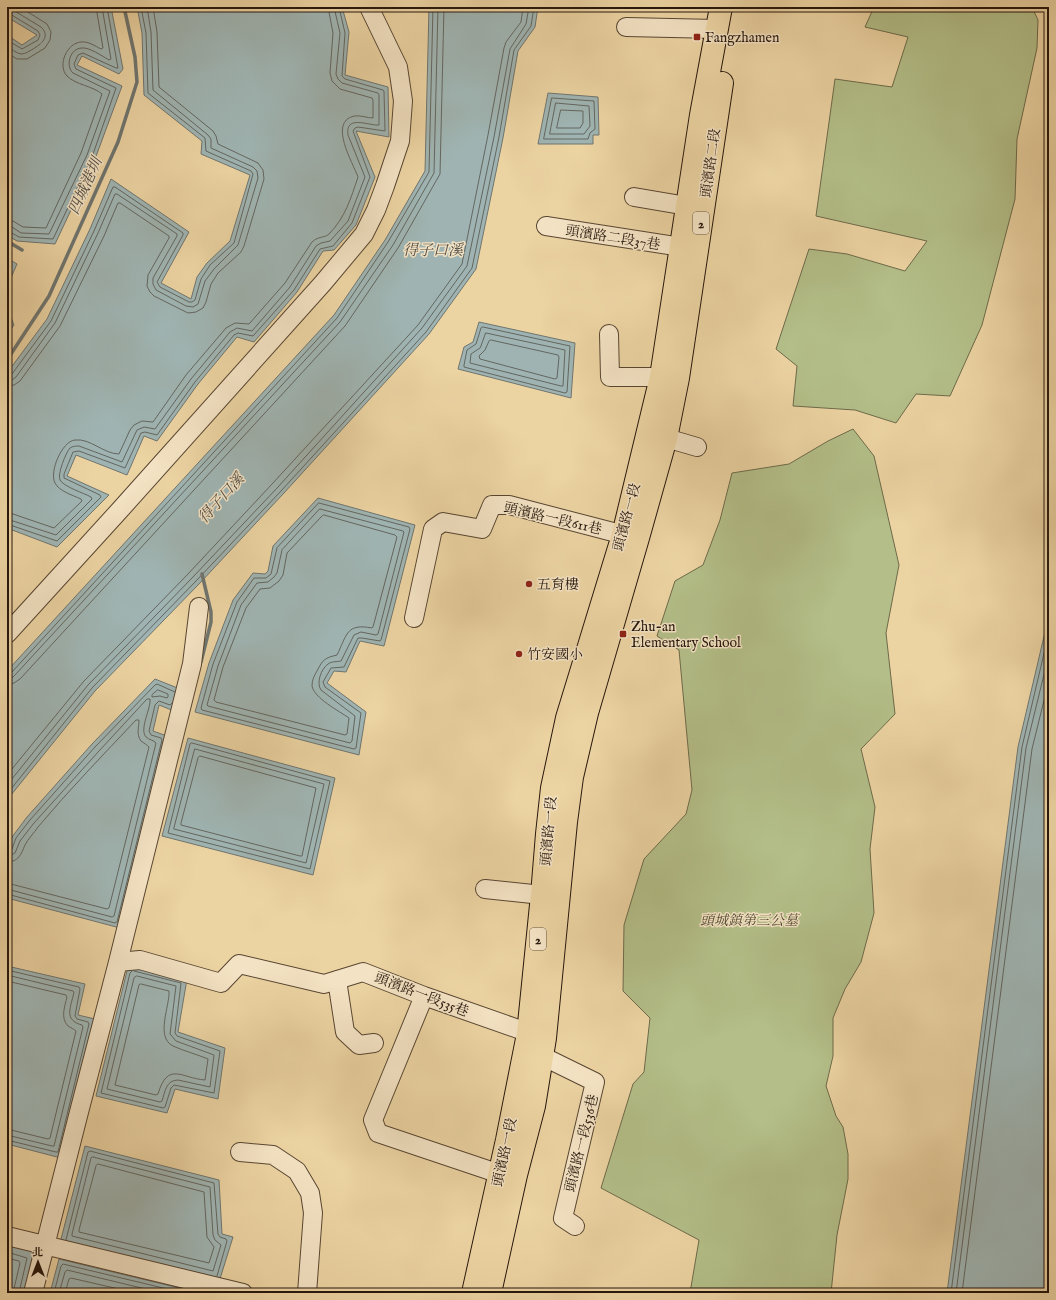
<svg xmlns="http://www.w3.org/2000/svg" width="1056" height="1300" font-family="'IM FELL English','Noto Serif TC',serif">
	<rect width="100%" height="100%" fill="#ecd3a2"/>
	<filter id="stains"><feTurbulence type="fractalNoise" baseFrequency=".005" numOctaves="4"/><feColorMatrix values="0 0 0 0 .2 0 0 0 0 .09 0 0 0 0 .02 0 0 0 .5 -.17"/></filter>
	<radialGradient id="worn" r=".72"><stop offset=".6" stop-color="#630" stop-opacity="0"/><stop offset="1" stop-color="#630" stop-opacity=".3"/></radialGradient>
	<path fill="#b3be88" stroke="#6d6a4a" d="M874,7H1032L1038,20L1037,48L1017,139L1015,199L982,325L950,396L916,394L896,423L855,410L793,406L797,366L776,349L809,249L847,254L905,271L927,241L816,216L835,79L892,87L908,37L865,27Z
		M853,429L874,456L899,565L886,633L895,714L861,749L875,807L870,849L874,913L861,962L845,989L833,1018V1056L826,1086L836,1116L843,1127L848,1154V1179L837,1235L831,1293H690L699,1240L601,1188L633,1084L644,1072L650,1018L623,991L624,925L644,859L686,814L692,790L679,650L657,636L675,581L703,565L720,520L732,473L789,464L828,441Z"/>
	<path fill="#9fb4b2" stroke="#6f7570" d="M7,7H111L123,69L119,74L82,56L77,65L122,86L95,159L55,244L17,241L7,235V35L22,45L37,35L7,17Z
		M137,7H342L349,32L345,75L388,87L389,137L356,131L375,177L356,225L334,250L323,251L297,292L254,342L237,337L198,384L157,441L144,436L127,475L76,455L67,476L109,495L57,547L7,528V373L47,319L90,229L111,179L189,232L161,283L191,299L197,277L207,263L230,241L250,175L201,154L202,141L144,95L142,33Z
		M429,7H538L535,27L518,51L503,138L476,269L429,334L284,493L199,584L95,691L7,800V671L334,315L385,240L425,171Z
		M548,93L598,97L599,135H593V144H538Z
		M7,258L17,264L7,287Z
		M7,307L14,325L7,335Z
		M479,322L575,343L571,398L458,369L464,347L473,342Z
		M318,498L415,525L384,646L360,641L346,672L334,671L327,683L366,712L359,755L195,712L209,663L233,600L253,573L265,574L268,571L273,546Z
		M1049,615V1293H947L1018,747Z
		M155,679L180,689L174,711L159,705L153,731L167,736L120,928L7,898V852L12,837L27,817L92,744Z
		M188,738L335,778L313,875L162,836Z
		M7,966L85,984L78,1015L95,1019L61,1158L7,1144Z
		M131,966L187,979L178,1032L225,1048L218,1099L175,1089L167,1113L96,1096L127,971Z
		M85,1146L219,1180L222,1234L233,1237L219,1282L60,1243Z
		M7,1242L39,1251L28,1293H7Z
		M59,1259L200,1293H50Z"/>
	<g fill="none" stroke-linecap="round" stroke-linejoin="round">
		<path stroke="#636660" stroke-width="1" d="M7,8L13,10L41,27C51,37 41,44 33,49C29,51 26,54 21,54C16,53 11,49 7,46
			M7,14H10L38,31L40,35L38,40L22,49L7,40
			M7,53L17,59H27L45,48L50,40L51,32L47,24L20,7
			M552,98L594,101L595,129L590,133L588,139H544Z
			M556,103L589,106L590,126L584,134H550Z
			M561,110L583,111V123L580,128H557Z
			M7,221H13L23,227L46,228L81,153L102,94C93,86 76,85 67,76C57,65 67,43 81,42C88,41 95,46 101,49L103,48L96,7
			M7,227H12L21,233L49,234L87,155L110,91L73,73C65,66 70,48 82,48C89,47 102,56 109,60L111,59L102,7
			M7,232H10L19,237L53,239L92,157L116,88L76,69L74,64L78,55L83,53L116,68H118L107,7
			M483,327L570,346L567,392L565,393L464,367V365L467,350L476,344L481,328Z
			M486,333L565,350L563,386H561L470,363L471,354L480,348Z
			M491,340L558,355L559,357L557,378L555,379L480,359L479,356L485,350L489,341Z
			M7,375L12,374L51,321L94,231L113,187H115L183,233V235L157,282L160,287L189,302H192L195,300L201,279L210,265L234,243L253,174L251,171L206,151L205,138L148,93L146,33L141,7
			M7,380H12L16,377L55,323L98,233L115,194H117L177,234V236L153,278V284L156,290L186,306L193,307L198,304L205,281L214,269L238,245L258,178L257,171L253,167L211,148V139L208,135L153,90L151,32L147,7
			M7,386L14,385L20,381L60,326L104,236L118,203H120L169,236V238L148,275L147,286L150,292L154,296L188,313L196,312L203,308L206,302L211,284L218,273L241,252L244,246L264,179L263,170L258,163L218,144L216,136L213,131L159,87L157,32L153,7
			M319,503L409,527L410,529L381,640L380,641L362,638H358L344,667L331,668L323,682L325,687L361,713L356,748L354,749L202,710L201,708L213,664L237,602L254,578H266L271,574L277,548Z
			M320,509L403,531L404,532L378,634L376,635L361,632L354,635L341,661C337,662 332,661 328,664C321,669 316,683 321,690L355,716L352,741L350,743L208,706L207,705L218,666L241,605L257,583L268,582L274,577L277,573L282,550Z
			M7,513L13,514L54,528L82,501L81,499C72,495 59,491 55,483C49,472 62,441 75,440C90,438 104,454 119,454L130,430L134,425L142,421L153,422L186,375L226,328L235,323L249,324L285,283L312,242C318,236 325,238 329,234C345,218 351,198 358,177C353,163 328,122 354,116C361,115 367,118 373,118V100L372,98L340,89L332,81L330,73L333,33L328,7
			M324,515L395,535L397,537L373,627L372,628C346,623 347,635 337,655C325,658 323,659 317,671C314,676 312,680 312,686C314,698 339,711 349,718L347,734L345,735L216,702L214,700L223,667L246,608L260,589L270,588L279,581L283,575L287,553L322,516Z
			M7,519L56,535L92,499L91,497C84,493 64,487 60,480C57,475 66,452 70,448C73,446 76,446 79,446L122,462L137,430L144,427L155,429L191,379L230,332L237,328L252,331L290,287L316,246L321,243L330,241L348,221L365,177L348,135C345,114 369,126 379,125V95L378,93L342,83L338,79L336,74L340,33L334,7
			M7,524L57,541L101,497L100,495L64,478V474L73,452L79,451L125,468L141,433L145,432L157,435L195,382L234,335L238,333L253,336L294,290L320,249L333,246L352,223L370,177L353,131L355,128L358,127L385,131L384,91L383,90L345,79L342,76L345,33L339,7
			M7,673L12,672L337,318L388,242L429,172L433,7
			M7,679L12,678L15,675L340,322L393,245L434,173L438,7
			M7,685L14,683L20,679L345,326L398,248L440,174L444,7
			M158,690L168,694V697L167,698L160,696L152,697V695Z
			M192,743L330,781L310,869L168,833L190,744Z
			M195,749L324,784L306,863L174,829Z
			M200,756L316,788L302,856H300L181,825V823L198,758Z
			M7,775L84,681L188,574L273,483L418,325L462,264L488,135L504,48L506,42L521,22L523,7
			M7,785L88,685L192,578L278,487L422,328L467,266L494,137L510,49L526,24L529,7
			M7,794L92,688L196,581L281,491L426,332L472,268L499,137L514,50L531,26L534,7
			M7,851L12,849L16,838L30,820L95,747L155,685L157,684L175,692
			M7,856L11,855L15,853L20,841L34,823L99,751L147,699H150C151,709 139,729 146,737C149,740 154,740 156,743L114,916L112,917L7,889
			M7,862C19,862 21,854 25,845C28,839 34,833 38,827C69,790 103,755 136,720H139C139,727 136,734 141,741C144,743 147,745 149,747L109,908L107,909L7,883
			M7,894L115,923L117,922L162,740L161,738L151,735L149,731L155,705L159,701L170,705L172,703
			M7,970L79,987L80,989L75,1016L77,1019L88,1022L89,1024L58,1152H56L7,1140
			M132,971L130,973L101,1093L163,1108L165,1107L171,1088L174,1085L214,1093L220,1051L177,1036L175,1033L181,983L134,971
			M7,975L73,991L74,992C71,1007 63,1020 82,1025L83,1027L54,1146H52L7,1135
			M137,976L176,986L170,1034L176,1041L214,1055L210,1087L178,1080C166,1080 165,1092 162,1101L160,1102L107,1089L134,978Z
			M7,981L66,995L67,997C65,1006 60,1018 68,1026C71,1028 74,1029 76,1031L50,1138L48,1139L7,1129
			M141,984L169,991C170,1006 155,1037 173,1046C184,1051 196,1054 208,1059L205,1080C181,1078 168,1061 158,1094L156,1095L115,1085L139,985Z
			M93,1157L210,1187L213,1235L215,1240L221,1245L213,1271L72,1236V1234L91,1158Z
			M98,1164L204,1192L207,1237L214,1247L209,1263L79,1232V1230L96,1166Z
			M66,1240L88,1152L90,1151L214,1183L218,1234L220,1237L226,1239L227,1241L217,1276
			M7,1252L27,1258L19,1293
			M7,1258L19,1261L20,1263L13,1293
			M54,1293L61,1266L63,1264L184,1293
			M59,1293L65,1272L67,1270L162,1293
			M65,1293L69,1279L71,1278L136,1293
			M951,1293L1022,747L1049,632
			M956,1293L1026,748L1049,654
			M962,1293L1032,749L1049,680"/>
		<path stroke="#6f7570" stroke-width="3.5" d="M7,241L22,250
			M7,360L49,296L118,142L137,82L135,57L124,7
			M201,662L211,622V612L202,574"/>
		<g stroke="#584632" stroke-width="20">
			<path id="minor" d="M626,27L717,29
				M634,197L687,206
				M546,226L694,249
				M609,334L610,377H661
				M666,438L697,447
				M414,618L433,529L443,522L482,529L492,505H509L636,538
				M7,634L119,511L323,283L364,234L376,210L385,186L400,141L403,101L398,67L369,7
				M485,889L542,895
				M118,962L140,960L221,983L239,964L324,984L363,972L424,996L541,1037
				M337,980L345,1032L359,1045L374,1043
				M424,996L373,1120L378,1133L500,1174
				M529,1052L542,1056L595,1082L563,1218L575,1226
				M240,1152L273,1155L297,1171L310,1193L313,1213L307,1293
				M7,1236L243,1293
				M33,1293L78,1116L118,962L192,664L199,607"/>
		</g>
		<g stroke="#27170d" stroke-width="24">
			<path id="major" d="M473,1293L507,1140L528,1034L542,895L547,834L552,788L567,718L623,535L661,377L701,115L721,7
				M490,1293L516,1175L534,1106L545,1038L566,822L572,777L587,713L638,538L666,438L678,378L722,83"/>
		</g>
		<use href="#minor" stroke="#f3e2c3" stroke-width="18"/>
		<use href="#major" stroke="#ecd3a2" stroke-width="22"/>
	</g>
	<g fill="#8f2418" stroke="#f3e2c3" stroke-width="1.5">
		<rect x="693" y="33" width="8" height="8" rx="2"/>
		<circle cx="529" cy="584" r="4"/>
		<rect x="619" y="630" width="8" height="8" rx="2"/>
		<circle cx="519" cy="654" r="4"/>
	</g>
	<g text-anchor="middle" stroke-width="3" stroke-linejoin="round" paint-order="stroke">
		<g fill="#f3e2c3" stroke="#645444" stroke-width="1">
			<rect x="693" y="212" width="16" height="22" rx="3"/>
			<rect x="530" y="928" width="16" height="22" rx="3"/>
		</g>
		<g font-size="13" font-weight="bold" fill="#27170d">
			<text x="701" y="228">2</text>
			<text x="538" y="944">2</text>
		</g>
		<g font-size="14" fill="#27170d" stroke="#f3e2c3" text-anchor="start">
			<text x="705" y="42">Fangzhamen</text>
			<text x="537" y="589">五育樓</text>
			<text x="631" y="631">Zhu-an<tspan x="631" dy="16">Elementary School</tspan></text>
			<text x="527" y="659">竹安國小</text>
		</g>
		<g font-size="14" fill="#27170d" stroke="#f3e2c3">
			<text transform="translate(710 163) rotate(-82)" y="5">頭濱路二段</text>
			<text transform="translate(613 237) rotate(9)" y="5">頭濱路二段37巷</text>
			<text transform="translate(626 517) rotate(-75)" y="5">頭濱路一段</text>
			<text transform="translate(553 518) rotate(13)" y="5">頭濱路一段611巷</text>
			<text transform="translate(548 831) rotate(-85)" y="5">頭濱路一段</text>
			<text transform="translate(422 994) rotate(21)" y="5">頭濱路一段535巷</text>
			<text transform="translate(581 1143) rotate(-76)" y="5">頭濱路一段536巷</text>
			<text transform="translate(504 1152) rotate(-78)" y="5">頭濱路一段</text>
		</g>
		<g font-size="14" font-style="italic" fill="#514932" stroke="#f3e2c3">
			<text x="749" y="925">頭城鎮第三公墓</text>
		</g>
		<g font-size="15" font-style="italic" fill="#514e47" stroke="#f3e2c3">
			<text transform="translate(85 186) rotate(-66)" y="5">四城港圳</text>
			<text x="433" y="255">得子口溪</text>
			<text transform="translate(221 498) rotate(-48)" y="5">得子口溪</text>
		</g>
	</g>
	<rect width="1056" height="1300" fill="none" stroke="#ecd3a2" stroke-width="24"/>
	<rect x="8" y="8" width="1040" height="1284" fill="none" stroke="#27170d" stroke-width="2"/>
	<rect x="12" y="12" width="1032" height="1276" fill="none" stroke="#27170d"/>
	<g transform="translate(38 1262)" stroke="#f3e2c3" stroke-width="3" paint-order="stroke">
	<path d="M0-3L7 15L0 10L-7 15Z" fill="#27170d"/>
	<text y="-6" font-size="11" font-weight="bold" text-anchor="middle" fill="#27170d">北</text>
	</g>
	<rect width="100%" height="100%" filter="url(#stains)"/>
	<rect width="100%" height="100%" fill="url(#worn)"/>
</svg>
